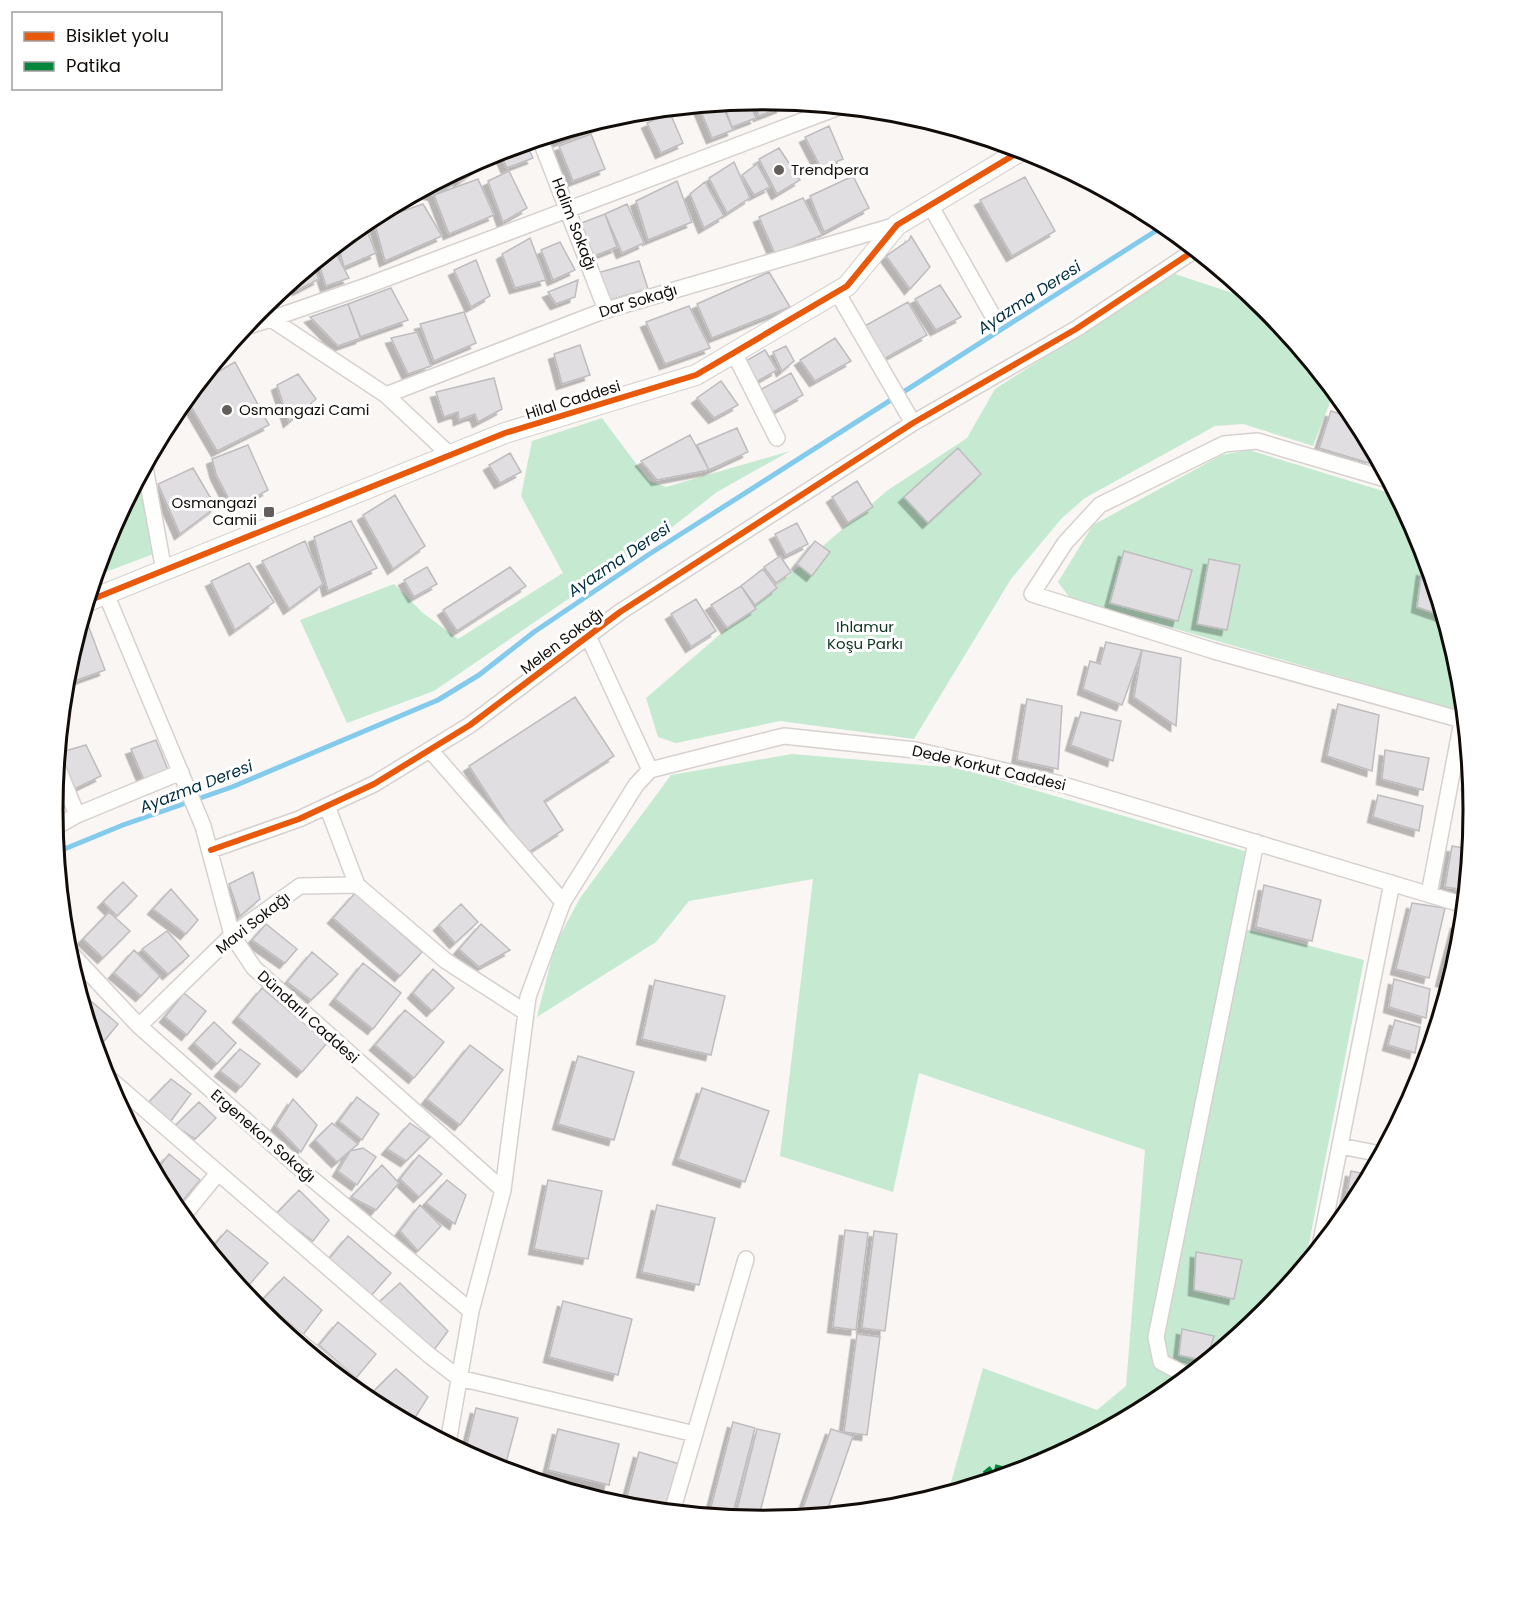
<svg xmlns="http://www.w3.org/2000/svg" width="1526" height="1620" font-family="Poppins,sans-serif">
	<defs>
		<filter id="shadow"><feDropShadow dx="-5.5" dy="5.5" stdDeviation="0" flood-color="#0004"/></filter>
	</defs>
	<rect width="100%" height="100%" fill="#faf6f4"/>
	<path fill="#c5ead1" d="M1175,274L1257,301L1334,392L1313,446L1243,424L1215,426L1085,498L1062,518L1011,579L914,739L780,721L676,743L658,737L646,698L888,490L967,438L995,389Z
		M602,418L649,481L666,487L790,451L717,492L666,532L434,691L347,723L300,620L394,584L423,613L458,639L563,573L521,496L532,441Z
		M1249,450L1396,495L1420,538L1460,672L1454,710L1070,598L1058,582L1093,525L1222,455Z
		M141,473L159,552L95,576L107,538Z
		M792,754L958,768L1245,851L1233,926L1364,960L1305,1264L1265,1313L1157,1401L1035,1467L948,1493L983,1368L1097,1410L1126,1386L1145,1150L919,1073L893,1192L780,1156L813,879L689,901L656,942L537,1017L555,945L580,898L671,775Z"/>
	<g fill="none" stroke-linecap="round" stroke-linejoin="round">
		<path stroke="#83cbec" stroke-width="5" d="M57,852L123,825L232,787L438,700L479,675L534,632L648,555L1165,225"/>
	</g>
	<path fill="#e0dee1" stroke="#bebcbe" stroke-width="1.5" filter="url(#shadow)" d="M763,100L780,101L782,107L759,116L753,101Z
		M749,101L756,118L732,127L723,103Z
		M722,104L733,130L712,138L699,107Z
		M635,112L615,121L613,117L625,113Z
		M670,113L683,143L661,153L647,123Z
		M613,117L615,121L590,129L588,124Z
		M588,124L590,129L557,142L554,134Z
		M829,126L843,159L821,168L805,137Z
		M591,134L605,169L573,181L559,146Z
		M526,143L533,158L507,168L499,151Z
		M779,148L800,180L777,194L759,159Z
		M476,162L478,168L459,182L457,172Z
		M734,162L750,198L727,213L709,178Z
		M757,164L770,187L754,195L742,175Z
		M509,171L527,208L503,222L488,181Z
		M450,175L453,185L434,195L426,193L425,189Z
		M853,176L869,208L824,232L810,196Z
		M1025,177L1055,231L1012,256L980,200Z
		M478,179L494,215L449,234L434,195Z
		M677,181L692,222L648,240L636,201Z
		M705,182L724,216L704,228L690,194Z
		M803,198L822,235L775,254L759,217Z
		M423,204L442,236L385,261L374,221Z
		M627,204L644,243L622,253L605,214Z
		M605,214L617,247L589,258L579,224Z
		M364,223L376,253L344,267L338,244Z
		M911,236L930,267L910,289L886,256L909,240Z
		M530,238L546,280L515,288L502,254Z
		M560,242L575,270L553,280L541,250Z
		M333,248L349,278L326,286L318,261Z
		M476,260L490,296L471,307L454,270Z
		M639,261L648,289L603,302L594,274Z
		M313,265L319,279L298,290L294,280Z
		M769,272L790,307L712,338L697,304Z
		M578,280L575,297L556,304L548,292Z
		M940,285L961,317L936,330L915,299Z
		M391,288L408,320L360,337L348,304Z
		M908,302L927,335L880,361L861,328Z
		M348,304L361,338L338,346L310,317Z
		M689,306L710,348L665,364L646,322Z
		M464,312L476,343L434,361L420,324Z
		M417,332L431,366L408,374L391,338Z
		M835,338L851,361L815,381L800,360Z
		M580,345L590,375L562,384L554,354Z
		M786,346L794,361L782,371L773,352Z
		M765,350L777,370L756,382L744,362Z
		M235,362L269,425L217,451L186,398L200,382Z
		M791,373L803,395L773,412L760,390Z
		M298,374L316,399L289,422L277,385Z
		M494,378L502,409L478,422L475,414L459,420L458,412L444,417L436,392Z
		M721,381L738,405L714,418L697,398Z
		M1331,411L1356,419L1373,451L1369,463L1319,448Z
		M737,428L748,452L709,470L697,445Z
		M690,435L709,470L657,480L641,461Z
		M248,445L268,490L234,509L216,474L212,459Z
		M958,448L981,474L928,523L904,497Z
		M510,453L521,472L500,483L489,465Z
		M193,468L216,507L180,534L158,484Z
		M857,481L873,507L848,523L832,497Z
		M395,495L425,546L393,569L363,515Z
		M351,521L377,568L328,591L314,537Z
		M797,523L808,544L786,555L775,534Z
		M305,541L323,584L289,609L262,561Z
		M815,541L830,552L812,576L797,564Z
		M1124,551L1192,570L1178,621L1110,603Z
		M780,556L791,572L776,583L764,567Z
		M1209,559L1240,565L1227,630L1197,624Z
		M249,563L274,602L235,630L211,581Z
		M427,567L437,584L414,597L404,580Z
		M510,567L526,586L457,631L443,610Z
		M763,569L777,588L755,605L741,586Z
		M1422,570L1430,572L1443,616L1417,607Z
		M741,586L756,609L727,628L711,605Z
		M696,599L716,631L691,647L671,614Z
		M88,625L105,670L69,683L66,671L79,628Z
		M1106,642L1142,650L1122,705L1083,689L1090,661L1100,664Z
		M1142,650L1181,658L1176,726L1134,697Z
		M575,697L614,756L544,801L563,830L526,854L469,766Z
		M1027,699L1062,706L1058,769L1017,760Z
		M1338,704L1379,715L1372,771L1327,756Z
		M1081,712L1121,721L1113,761L1071,745Z
		M156,740L168,770L144,780L131,749Z
		M86,745L101,776L70,791L58,753Z
		M1385,750L1429,758L1423,790L1382,779Z
		M1469,769L1471,786L1467,785Z
		M1378,795L1423,806L1419,831L1373,817Z
		M1452,846L1470,849L1466,890L1445,887Z
		M253,872L260,899L240,916L229,884Z
		M123,882L137,896L117,916L103,902Z
		M1264,885L1321,900L1312,941L1256,927Z
		M171,889L198,920L186,934L153,909Z
		M355,893L422,952L400,976L333,918Z
		M1412,903L1445,908L1429,978L1396,969Z
		M461,904L478,922L455,943L439,925Z
		M109,912L130,931L103,958L83,939Z
		M1456,923L1462,924L1460,949L1450,983L1441,981Z
		M266,924L297,949L285,963L252,940Z
		M481,924L510,950L479,967L459,949Z
		M167,931L189,956L168,974L142,949Z
		M134,950L160,976L141,996L114,973Z
		M312,952L338,974L311,1000L287,982Z
		M363,963L401,993L373,1029L335,999Z
		M433,969L454,988L432,1011L413,993Z
		M1394,979L1430,989L1426,1018L1389,1007Z
		M655,980L725,996L711,1055L642,1039Z
		M262,988L327,1043L302,1072L238,1017Z
		M79,991L118,1024L97,1050Z
		M184,993L206,1011L187,1035L165,1017Z
		M405,1010L444,1042L414,1078L375,1045Z
		M1395,1020L1420,1027L1415,1053L1388,1045Z
		M214,1022L236,1043L217,1064L194,1043Z
		M470,1045L503,1070L460,1125L427,1099Z
		M240,1049L260,1064L241,1087L220,1071Z
		M578,1056L634,1072L614,1140L558,1124Z
		M171,1079L191,1094L170,1122L149,1102Z
		M702,1088L769,1111L745,1182L678,1159Z
		M357,1097L379,1114L362,1140L339,1121Z
		M293,1099L317,1125L301,1152L276,1126Z
		M199,1102L216,1118L195,1139L175,1126Z
		M332,1123L358,1144L337,1162L315,1140Z
		M410,1123L430,1137L406,1161L387,1149Z
		M363,1148L376,1157L357,1185L338,1171L350,1151Z
		M169,1154L200,1180L176,1209L155,1172Z
		M419,1155L442,1174L419,1197L400,1179Z
		M382,1165L399,1183L376,1210L351,1197Z
		M1351,1171L1370,1175L1356,1201L1346,1198Z
		M447,1180L466,1195L455,1224L426,1203Z
		M548,1180L602,1191L588,1259L534,1249Z
		M299,1190L329,1220L313,1241L276,1214Z
		M1340,1204L1352,1207L1334,1229Z
		M420,1205L441,1226L418,1251L400,1231Z
		M657,1205L715,1218L699,1285L642,1272Z
		M227,1230L268,1263L249,1285L210,1250Z
		M845,1230L868,1233L856,1330L833,1327Z
		M874,1231L897,1234L885,1331L862,1328Z
		M348,1236L391,1273L370,1297L328,1260Z
		M1196,1252L1242,1260L1234,1299L1194,1290Z
		M284,1277L322,1310L302,1336L263,1299Z
		M400,1283L448,1331L434,1350L379,1302Z
		M563,1301L632,1319L618,1375L549,1357Z
		M338,1322L376,1354L356,1378L319,1345Z
		M1182,1329L1214,1336L1206,1361L1179,1355Z
		M857,1334L880,1337L867,1435L844,1432Z
		M396,1369L428,1397L411,1424L373,1392Z
		M476,1408L518,1418L504,1470L465,1452Z
		M733,1422L755,1428L732,1517L709,1515Z
		M558,1429L619,1444L609,1485L548,1470Z
		M757,1429L780,1434L758,1520L735,1518Z
		M831,1429L853,1436L826,1514L821,1515L803,1508Z
		M639,1452L683,1465L669,1511L626,1500Z"/>
	<g fill="none" stroke-linecap="round" stroke-linejoin="round">
		<g stroke="#d6d1ce" stroke-width="18">
			<path id="minor" d="M540,139L603,302V311
				M930,205L994,318
				M837,292L913,423
				M245,327L271,319
				M734,353L777,438
				M386,395L603,311L897,225
				M450,455L386,395L271,319L366,286L839,107
				M145,467L164,571
				M1389,480L1257,441L1224,444L1100,505L1065,543L1032,594L1214,651L1462,720
				M106,594L203,826L232,935L254,968L503,1190L471,1311L448,1443
				M588,636L650,770L784,736L915,750L1057,783L1464,905
				M430,750L563,902L636,785L650,770
				M57,766L77,815L181,772
				M327,806L357,885L446,961L525,1012
				M54,828L77,815
				M211,850L299,819L374,784L470,725L620,612L913,423L1076,329L1195,250
				M1429,894L1464,711
				M66,948L139,1026L305,1173L471,1311
				M139,1026L232,935L300,886L357,885
				M104,1074L429,1355L459,1378L695,1434
				M1340,1146L1381,1154
				M503,1190L528,997L563,902
				M182,1217L218,1173
				M1320,1246L1392,883
				M255,1305L376,1405
				M1188,1376L1161,1362L1156,1337L1256,842
				M672,1512L746,1259"/>
		</g>
		<g stroke="#d6d1ce" stroke-width="22">
			<path id="tertiary" d="M88,601L505,433L696,375L847,286L897,225L1022,150"/>
		</g>
		<use href="#minor" stroke="#fefefd" stroke-width="15"/>
		<use href="#tertiary" stroke="#fefefd" stroke-width="20"/>
		<path stroke="#00873e" stroke-width="4.5" stroke-dasharray="9 4.5" stroke-linecap="butt" d="M976,1484L981,1476L993,1466L1017,1472"/>
		<g stroke="#fff" stroke-width="10">
			<path id="cycleway" d="M88,601L505,433L696,375L847,286L897,225L1022,150
				M211,850L299,819L374,784L470,725L620,612L913,423L1076,329L1195,250"/>
		</g>
		<use href="#cycleway" stroke="#e8590c" stroke-width="6"/>
	</g>
	<g fill="#635e5b" stroke="#fff" stroke-width="2">
		<circle cx="779" cy="170" r="6"/>
		<circle cx="227" cy="410" r="6"/>
		<rect x="263" y="506" width="12" height="12" rx="3"/>
	</g>
	<g text-anchor="middle" stroke-width="6" stroke-linejoin="round" paint-order="stroke">
		<g font-size="15" fill="#120c09" stroke="#fff" text-anchor="start">
			<text x="791" y="175">Trendpera</text>
			<text x="239" y="415">Osmangazi Cami</text>
			<text x="257" y="508" text-anchor="end">Osmangazi<tspan x="257" dy="17">Camii</tspan></text>
		</g>
		<g font-size="15" fill="#120c09" stroke="#fff">
			<text transform="translate(574 224) rotate(69)" y="5">Halim Sokağı</text>
			<text transform="translate(638 301) rotate(-17)" y="5">Dar Sokağı</text>
			<text transform="translate(573 400) rotate(-17)" y="5">Hilal Caddesi</text>
			<text transform="translate(562 641) rotate(-37)" y="5">Melen Sokağı</text>
			<text transform="translate(989 768) rotate(13)" y="5">Dede Korkut Caddesi</text>
			<text transform="translate(253 923) rotate(-38)" y="5">Mavi Sokağı</text>
			<text transform="translate(308 1017) rotate(42)" y="5">Dündarlı Caddesi</text>
			<text transform="translate(263 1136) rotate(41)" y="5">Ergenekon Sokağı</text>
		</g>
		<g font-size="15" fill="#0d341f" stroke="#fff">
			<text x="865" y="632">Ihlamur<tspan x="865" dy="17">Koşu Parkı</tspan></text>
		</g>
		<g font-size="16" font-style="italic" fill="#002e42" stroke="#fff">
			<text transform="translate(1029 297) rotate(-33)" y="6">Ayazma Deresi</text>
			<text transform="translate(619 559) rotate(-34)" y="6">Ayazma Deresi</text>
			<text transform="translate(196 786) rotate(-21)" y="6">Ayazma Deresi</text>
		</g>
	</g>
	<path d="M0 0H1526V1620H0ZM63 810a700 700 0 1 1 1400 0a700 700 0 1 1-1400 0Z" fill="#fff" fill-rule="evenodd"/>
	<path fill="none" stroke="#120c09" stroke-width="3" d="M63 810a700 700 0 1 1 1400 0a700 700 0 1 1-1400 0Z"/>
	<rect x="12" y="12" width="210" height="78" fill="#ffffff" stroke="#a09e9d" stroke-width="1.5"/>
	<rect x="24" y="32" width="30" height="9" fill="#e8590c" stroke="#a09e9d" stroke-width="1.5"/>
	<text x="66" y="42" font-size="18" fill="#120c09">Bisiklet yolu</text>
	<rect x="24" y="62" width="30" height="9" fill="#00873e" stroke="#a09e9d" stroke-width="1.5"/>
	<text x="66" y="72" font-size="18" fill="#120c09">Patika</text>
</svg>
